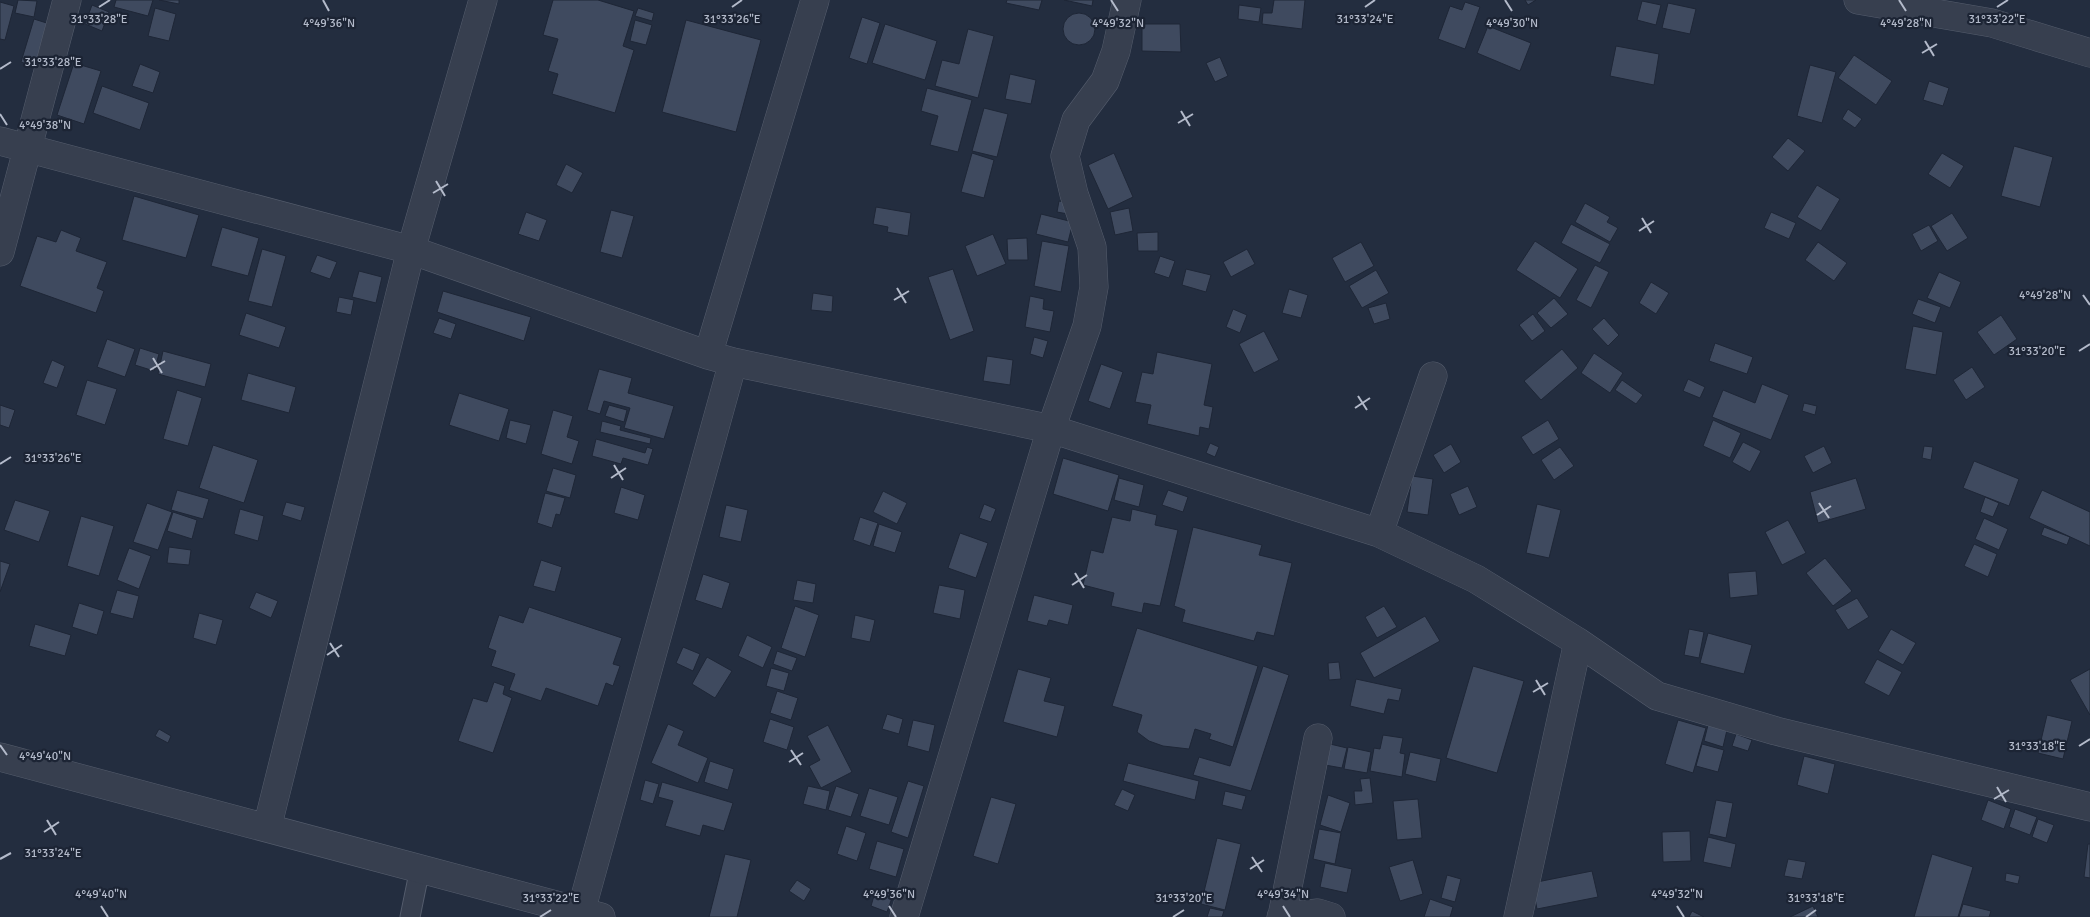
<svg xmlns="http://www.w3.org/2000/svg" width="2090" height="917" font-family="Signika,sans-serif">
	<rect width="100%" height="100%" fill="#232d3f"/>
	<path fill="#3f4a5f" stroke="#1e2636" d="M18,0L37,1L34,17L15,13Z
		M116,0H153L148,16L114,7Z
		M159,0H179V4Z
		M553,0H598L634,11L623,46L634,50L615,113L552,94L558,74L548,71L558,39L543,35Z
		M1007,0H1042L1039,10L1006,3Z
		M1064,0H1093L1092,6Z
		M1274,0H1305L1302,29L1262,24L1263,13H1272Z
		M1525,0H1536L1528,5Z
		M1642,1L1661,5L1656,25L1637,20Z
		M0,2L14,6L5,40L0,39Z
		M1465,2L1480,7L1465,49L1438,39L1450,6L1462,10Z
		M1668,3L1696,9L1690,34L1662,28Z
		M92,5L109,12L102,31L85,24Z
		M1239,5L1261,8L1259,22L1238,19Z
		M155,8L176,14L169,41L148,36Z
		M638,8L654,13L652,21L635,16Z
		M1063 29a16 16 0 1 1 32 0a16 16 0 1 1-32 0Z
		M862,17L880,23L867,64L849,58Z
		M34,19L53,25L39,68L21,62Z
		M635,20L652,25L646,45L630,41Z
		M686,20L761,40L736,132L662,112Z
		M885,24L937,41L925,80L872,63Z
		M1142,24H1180L1181,52L1142,51Z
		M1488,26L1531,43L1520,71L1477,53Z
		M968,29L994,36L978,98L935,86L942,60L959,64Z
		M1616,46L1659,54L1654,85L1610,76Z
		M1854,55L1892,81L1876,105L1838,78Z
		M1220,57L1228,76L1215,82L1206,63Z
		M74,63L101,71L84,124L57,115Z
		M140,64L160,72L153,93L132,86Z
		M1810,65L1836,72L1822,123L1797,116Z
		M1010,74L1036,80L1031,104L1005,99Z
		M1929,81L1949,88L1943,106L1923,100Z
		M102,86L149,103L140,130L93,113Z
		M927,88L972,100L958,152L930,145L938,116L921,111Z
		M984,108L1008,114L997,157L972,151Z
		M1848,109L1862,119L1855,128L1842,119Z
		M1788,138L1805,151L1788,171L1772,157Z
		M2014,146L2053,157L2040,207L2001,196Z
		M972,153L994,160L984,198L961,192Z
		M1114,153L1133,197L1108,209L1088,165Z
		M1942,153L1964,166L1950,188L1928,174Z
		M566,164L583,173L572,193L556,185Z
		M1817,185L1840,199L1821,231L1797,217Z
		M134,196L199,215L186,258L122,240Z
		M1059,201L1070,203L1068,214L1057,212Z
		M1585,203L1610,217L1607,222L1618,228L1610,242L1575,222Z
		M876,207L911,213L908,236L887,232L888,227L873,224Z
		M1129,208L1133,231L1115,235L1110,212Z
		M611,210L634,216L622,258L600,252Z
		M526,212L547,220L539,241L518,234Z
		M1771,212L1796,223L1789,239L1764,228Z
		M1952,213L1968,238L1947,251L1931,226Z
		M1041,214L1073,222L1068,242L1036,234Z
		M1571,224L1610,244L1600,263L1561,243Z
		M1929,225L1938,241L1921,251L1912,234Z
		M222,227L259,238L248,276L211,266Z
		M61,230L81,238L76,251L107,262L97,288L104,291L96,313L20,286L37,236L56,242Z
		M1158,232V251H1138L1137,233Z
		M993,234L1006,264L977,276L965,246Z
		M1027,238L1028,260H1008L1007,239Z
		M1042,241L1069,246L1061,292L1034,286Z
		M1535,241L1578,269L1560,298L1516,270Z
		M1361,242L1374,266L1345,282L1332,258Z
		M1818,242L1847,263L1834,281L1805,260Z
		M262,249L286,256L272,307L248,301Z
		M1247,249L1255,264L1231,277L1223,262Z
		M317,255L337,262L330,279L310,272Z
		M1160,256L1175,261L1169,278L1154,273Z
		M1595,265L1609,272L1591,308L1576,300Z
		M953,269L974,331L950,340L928,277Z
		M1186,269L1211,275L1206,292L1182,285Z
		M1376,270L1389,293L1362,308L1349,286Z
		M359,271L382,277L376,303L352,297Z
		M1939,272L1961,282L1950,308L1927,298Z
		M1651,282L1669,293L1656,314L1639,303Z
		M1289,289L1308,295L1301,318L1282,313Z
		M443,291L531,317L524,341L437,312Z
		M813,293L833,296L832,312L811,310Z
		M1030,296L1044,299L1043,309L1054,311L1050,332L1025,327Z
		M339,297L354,300L351,315L336,312Z
		M1554,298L1568,314L1551,328L1537,313Z
		M1918,299L1941,307L1935,323L1912,314Z
		M1386,303L1390,319L1374,324L1368,308Z
		M1233,309L1247,315L1240,333L1226,327Z
		M246,313L286,327L279,348L239,335Z
		M1533,314L1545,331L1532,341L1519,325Z
		M2001,315L2017,339L1994,355L1977,332Z
		M439,318L456,324L451,339L433,333Z
		M1604,318L1619,335L1608,346L1592,329Z
		M1913,326L1943,332L1936,375L1905,369Z
		M1264,331L1279,360L1254,373L1239,344Z
		M1034,337L1048,341L1043,358L1030,354Z
		M107,339L135,349L125,377L97,367Z
		M1715,343L1753,357L1747,374L1709,361Z
		M140,348L159,354L154,371L135,365Z
		M1562,349L1578,368L1541,400L1524,381Z
		M163,351L211,364L205,387L158,374Z
		M1157,352L1212,364L1204,405L1213,407L1209,429L1200,427L1199,436L1147,424L1151,405L1135,402L1142,372L1153,374Z
		M1594,353L1623,373L1610,393L1581,373Z
		M987,356L1013,360L1010,385L983,381Z
		M52,360L65,366L57,388L43,383Z
		M1101,364L1123,372L1110,409L1088,401Z
		M1972,367L1985,387L1966,400L1953,380Z
		M599,369L632,378L628,393L674,406L664,439L624,428L630,408L604,401L600,414L587,410Z
		M248,373L296,387L289,413L241,400Z
		M1688,379L1705,387L1700,398L1683,391Z
		M87,380L117,389L105,425L76,415Z
		M1622,380L1643,395L1636,404L1615,390Z
		M1762,384L1789,395L1771,440L1712,417L1723,390L1755,403Z
		M177,390L202,398L188,446L163,439Z
		M459,393L509,409L499,441L449,425Z
		M1804,403L1817,406L1815,415L1802,411Z
		M0,405L15,410L9,428L0,425Z
		M609,405L627,410L624,422L605,416Z
		M553,410L573,416L567,437L579,441L572,464L541,454Z
		M510,420L531,425L526,444L506,438Z
		M1548,420L1559,439L1533,455L1521,437Z
		M1713,420L1741,433L1730,458L1703,446Z
		M602,421L621,426L620,430L651,438L650,444L600,432Z
		M596,439L645,453L647,447L653,449L648,465L623,458L621,464L592,456Z
		M1743,442L1761,451L1750,472L1732,462Z
		M1210,443L1219,447L1215,457L1206,453Z
		M1451,444L1461,462L1444,473L1433,455Z
		M213,445L258,460L244,503L199,488Z
		M1824,446L1832,463L1813,473L1804,456Z
		M1924,446L1933,447L1931,460L1922,458Z
		M1560,447L1574,466L1554,480L1541,460Z
		M1063,458L1119,475L1108,511L1053,494Z
		M1974,461L2019,479L2009,506L1963,488Z
		M553,468L576,475L570,498L546,491Z
		M1412,476L1433,479L1428,515L1407,512Z
		M1119,478L1144,485L1139,507L1114,500Z
		M1856,478L1866,509L1818,523L1810,492Z
		M1468,486L1477,507L1459,515L1450,494Z
		M621,487L645,495L638,520L614,513Z
		M177,490L209,499L203,519L171,510Z
		M1168,490L1188,497L1183,512L1162,505Z
		M2042,490L2090,512V546L2029,518Z
		M883,491L907,503L897,524L873,512Z
		M545,493L565,498L560,515L556,514L552,528L537,523Z
		M1985,497L1999,503L1993,517L1980,512Z
		M15,500L50,511L39,542L4,530Z
		M286,502L305,507L301,521L282,515Z
		M147,503L172,512L158,550L133,542Z
		M984,504L996,509L991,522L979,518Z
		M1537,504L1561,510L1549,558L1526,553Z
		M726,505L748,510L741,542L719,537Z
		M240,509L264,516L258,541L234,534Z
		M1132,509L1157,515L1155,525L1178,530L1160,606L1144,603L1142,613L1111,606L1114,593L1083,585L1091,550L1103,553L1112,517L1130,521Z
		M173,512L197,520L192,539L167,531Z
		M81,516L114,526L99,576L67,566Z
		M860,517L878,523L870,546L853,540Z
		M1984,518L2008,529L1999,550L1975,539Z
		M1788,520L1806,553L1782,565L1765,532Z
		M879,524L902,532L895,553L873,546Z
		M1193,527L1262,545L1259,555L1292,563L1274,636L1257,632L1254,641L1182,622L1185,610L1174,606Z
		M2044,527L2070,537L2067,545L2041,535Z
		M960,533L988,543L976,578L948,568Z
		M1974,544L1997,554L1988,577L1964,566Z
		M169,547L191,550L189,565L167,563Z
		M129,548L151,556L139,589L117,580Z
		M1825,558L1852,591L1833,606L1806,573Z
		M541,560L562,567L555,592L533,586Z
		M0,561L10,564L0,592Z
		M1756,571L1758,595L1730,598L1728,573Z
		M703,574L730,583L722,609L695,600Z
		M797,580L816,584L813,603L793,600Z
		M939,585L965,590L960,619L933,613Z
		M117,590L139,596L133,619L110,613Z
		M256,592L278,601L271,618L249,608Z
		M1034,595L1073,605L1068,625L1049,620L1047,626L1027,621Z
		M1857,598L1869,617L1848,630L1835,610Z
		M79,603L104,611L97,635L72,627Z
		M795,606L819,615L805,657L781,648Z
		M1384,606L1397,627L1377,638L1365,617Z
		M529,607L622,638L613,664L620,666L613,686L606,683L598,706L546,688L541,701L509,690L515,674L491,666L496,651L488,648L499,615L523,623Z
		M199,613L223,620L216,645L193,638Z
		M855,615L875,620L870,642L851,638Z
		M1425,616L1440,641L1374,678L1360,653Z
		M35,624L71,635L65,656L29,646Z
		M1137,628L1258,666L1233,747L1209,739L1211,734L1195,729L1189,749L1163,746L1149,741L1137,732L1142,715L1112,706Z
		M1689,629L1704,632L1699,658L1684,655Z
		M1891,629L1916,643L1903,665L1878,651Z
		M1708,633L1752,645L1744,674L1700,663Z
		M747,635L772,647L763,668L738,656Z
		M683,647L700,654L693,671L676,663Z
		M777,651L797,658L792,671L773,664Z
		M707,657L732,671L715,698L692,684Z
		M1877,659L1902,672L1889,696L1864,683Z
		M1339,662L1341,679L1329,680L1328,663Z
		M1263,666L1289,675L1251,791L1193,775L1199,757L1230,766Z
		M1473,666L1524,681L1497,773L1446,758Z
		M771,668L789,673L784,691L766,686Z
		M1018,669L1051,678L1044,701L1065,706L1057,737L1003,722Z
		M2090,669V715L2070,680Z
		M1356,679L1402,689L1399,701L1388,699L1384,714L1350,706Z
		M494,682L505,686L503,694L512,698L493,753L458,741L473,698L487,702Z
		M777,691L798,698L791,720L770,713Z
		M887,714L903,719L899,734L882,729Z
		M2047,715L2072,721L2063,759L2038,753Z
		M770,719L794,727L787,750L763,742Z
		M913,720L935,725L929,752L907,746Z
		M1678,720L1706,728L1693,773L1665,764Z
		M668,724L684,731L678,745L708,758L698,783L651,763Z
		M828,725L852,772L821,788L809,766L820,760L807,736Z
		M1708,725L1727,730L1723,747L1704,741Z
		M159,729L171,736L168,743L155,736Z
		M1736,734L1752,740L1748,751L1732,746Z
		M1383,735L1403,738L1400,753L1405,754L1402,777L1370,771L1374,748L1380,749Z
		M1330,744L1347,748L1342,768L1325,765Z
		M1702,744L1724,750L1718,772L1696,766Z
		M1348,747L1371,752L1367,773L1344,769Z
		M1410,752L1441,759L1436,782L1405,774Z
		M1804,756L1835,764L1828,794L1797,785Z
		M710,761L734,769L728,790L704,782Z
		M1128,763L1199,781L1195,800L1123,781Z
		M1370,778L1373,803L1355,805L1354,791H1362L1360,779Z
		M645,780L659,784L653,804L640,800Z
		M908,781L924,786L908,838L891,832Z
		M662,782L733,803L724,831L703,825L700,836L665,826L673,801L658,797Z
		M808,786L830,791L826,810L803,804Z
		M836,786L859,794L851,817L828,810Z
		M869,788L898,797L889,825L860,816Z
		M1122,789L1135,795L1128,811L1114,805Z
		M1225,791L1246,796L1242,810L1222,805Z
		M1328,795L1350,803L1341,832L1320,825Z
		M991,797L1016,804L998,864L973,856Z
		M1418,799L1422,838L1397,840L1393,801Z
		M1716,800L1733,803L1726,838L1709,834Z
		M1988,800L2011,809L2004,829L1981,820Z
		M2015,809L2037,817L2030,835L2009,827Z
		M2038,819L2054,825L2047,843L2032,837Z
		M846,826L866,833L857,861L837,854Z
		M1319,829L1341,833L1335,864L1313,859Z
		M1690,831L1691,861L1663,862L1662,832Z
		M1708,837L1736,844L1731,868L1703,862Z
		M1217,838L1241,844L1225,910L1201,904Z
		M877,841L904,849L896,877L869,869Z
		M2088,844H2090V878L2084,877Z
		M725,854L751,860L737,917H709Z
		M1932,854L1973,867L1958,917H1914Z
		M1788,859L1806,862L1802,879L1784,876Z
		M1413,860L1423,894L1400,901L1389,867Z
		M1325,863L1352,869L1347,893L1320,887Z
		M1592,871L1598,897L1537,909L1532,883Z
		M2006,873L2020,876L2018,884L2005,881Z
		M1447,875L1461,879L1455,902L1441,898Z
		M797,880L811,889L804,901L789,891Z
		M876,889L893,895L887,912L871,906Z
		M1430,899L1453,907L1450,917H1424Z
		M1963,904L1991,911L1989,917H1959Z
		M1813,906L1818,917H1790Z
		M1210,908L1224,911L1222,917H1207Z
		M1692,911L1704,917H1689Z"/>
	<g fill="none" stroke-linecap="round" stroke-linejoin="round">
		<g stroke="#555d6d" stroke-width="21">
			<path id="service" d="M410,917L420,868"/>
		</g>
		<g stroke="#555d6d" stroke-width="29">
			<path id="minor" d="M1858,0L1992,23L2090,53
				M0,141L411,250L708,355L733,362L1051,429L1379,533L1476,579L1578,642
				M0,252L67,0
				M708,355L815,0
				M1379,533L1433,376
				M0,757L601,917
				M267,828L411,250L483,0
				M581,911L733,362
				M1282,916L1318,738
				M904,917L1051,429L1087,326L1094,287L1092,247L1074,194L1065,156L1076,120L1105,81L1116,51L1127,0
				M1281,917L1318,913L1331,917
				M1518,917L1578,642L1657,696L1776,731L2090,807"/>
		</g>
		<use href="#service" stroke="#373f4f" stroke-width="19"/>
		<use href="#minor" stroke="#373f4f" stroke-width="28"/>
	</g>
	<path fill="none" stroke="#b3baca" stroke-width="2" d="M323,0L329,11M1111,0L1118,11M1505,0L1512,11M1899,0L1906,11M99,7L110,0M732,7L742,0M1365,7L1375,0M1997,7L2008,0M1925,41L1934,56M1922,53L1937,44M0,69L11,62M1181,111L1190,126M0,114L7,125M1178,123L1193,114M436,181L445,196M433,193L448,184M1642,218L1651,233M1639,231L1654,221M897,288L906,303M2083,295L2090,305M894,300L909,291M2079,351L2090,344M153,358L162,373M150,370L165,361M1358,396L1367,410M1355,408L1370,398M0,464L11,457M614,465L623,480M611,478L626,468M1819,503L1829,518M1817,515L1831,506M1075,573L1084,588M1072,585L1087,575M330,643L339,657M327,655L342,645M1536,680L1545,695M1533,692L1548,683M0,745L7,755M2079,746L2090,739M791,750L801,765M789,762L803,753M1997,787L2006,802M1994,799L2009,790M47,820L56,835M44,832L59,822M1252,857L1262,872M0,859L11,853M1250,869L1264,860M101,906L108,917M889,906L896,917M1283,906L1290,917M1677,906L1684,917M540,917L551,910M1173,917L1184,910M1806,917L1816,910"/>
	<g font-size="12" text-anchor="middle" fill="#b3baca" stroke="#1c2434" stroke-width="4.5" stroke-linejoin="round" paint-order="stroke">
		<text x="1365" y="23">31°33'24"E</text>
		<text x="99" y="23">31°33'28"E</text>
		<text x="732" y="23">31°33'26"E</text>
		<text x="1997" y="23">31°33'22"E</text>
		<text x="329" y="27">4°49'36"N</text>
		<text x="1906" y="27">4°49'28"N</text>
		<text x="1118" y="27">4°49'32"N</text>
		<text x="1512" y="27">4°49'30"N</text>
		<text x="53" y="66">31°33'28"E</text>
		<text x="45" y="129">4°49'38"N</text>
		<text x="2045" y="299">4°49'28"N</text>
		<text x="2037" y="355">31°33'20"E</text>
		<text x="53" y="462">31°33'26"E</text>
		<text x="2037" y="750">31°33'18"E</text>
		<text x="45" y="760">4°49'40"N</text>
		<text x="53" y="857">31°33'24"E</text>
		<text x="101" y="898">4°49'40"N</text>
		<text x="889" y="898">4°49'36"N</text>
		<text x="1283" y="898">4°49'34"N</text>
		<text x="1677" y="898">4°49'32"N</text>
		<text x="551" y="902">31°33'22"E</text>
		<text x="1184" y="902">31°33'20"E</text>
		<text x="1816" y="902">31°33'18"E</text>
	</g>
</svg>
